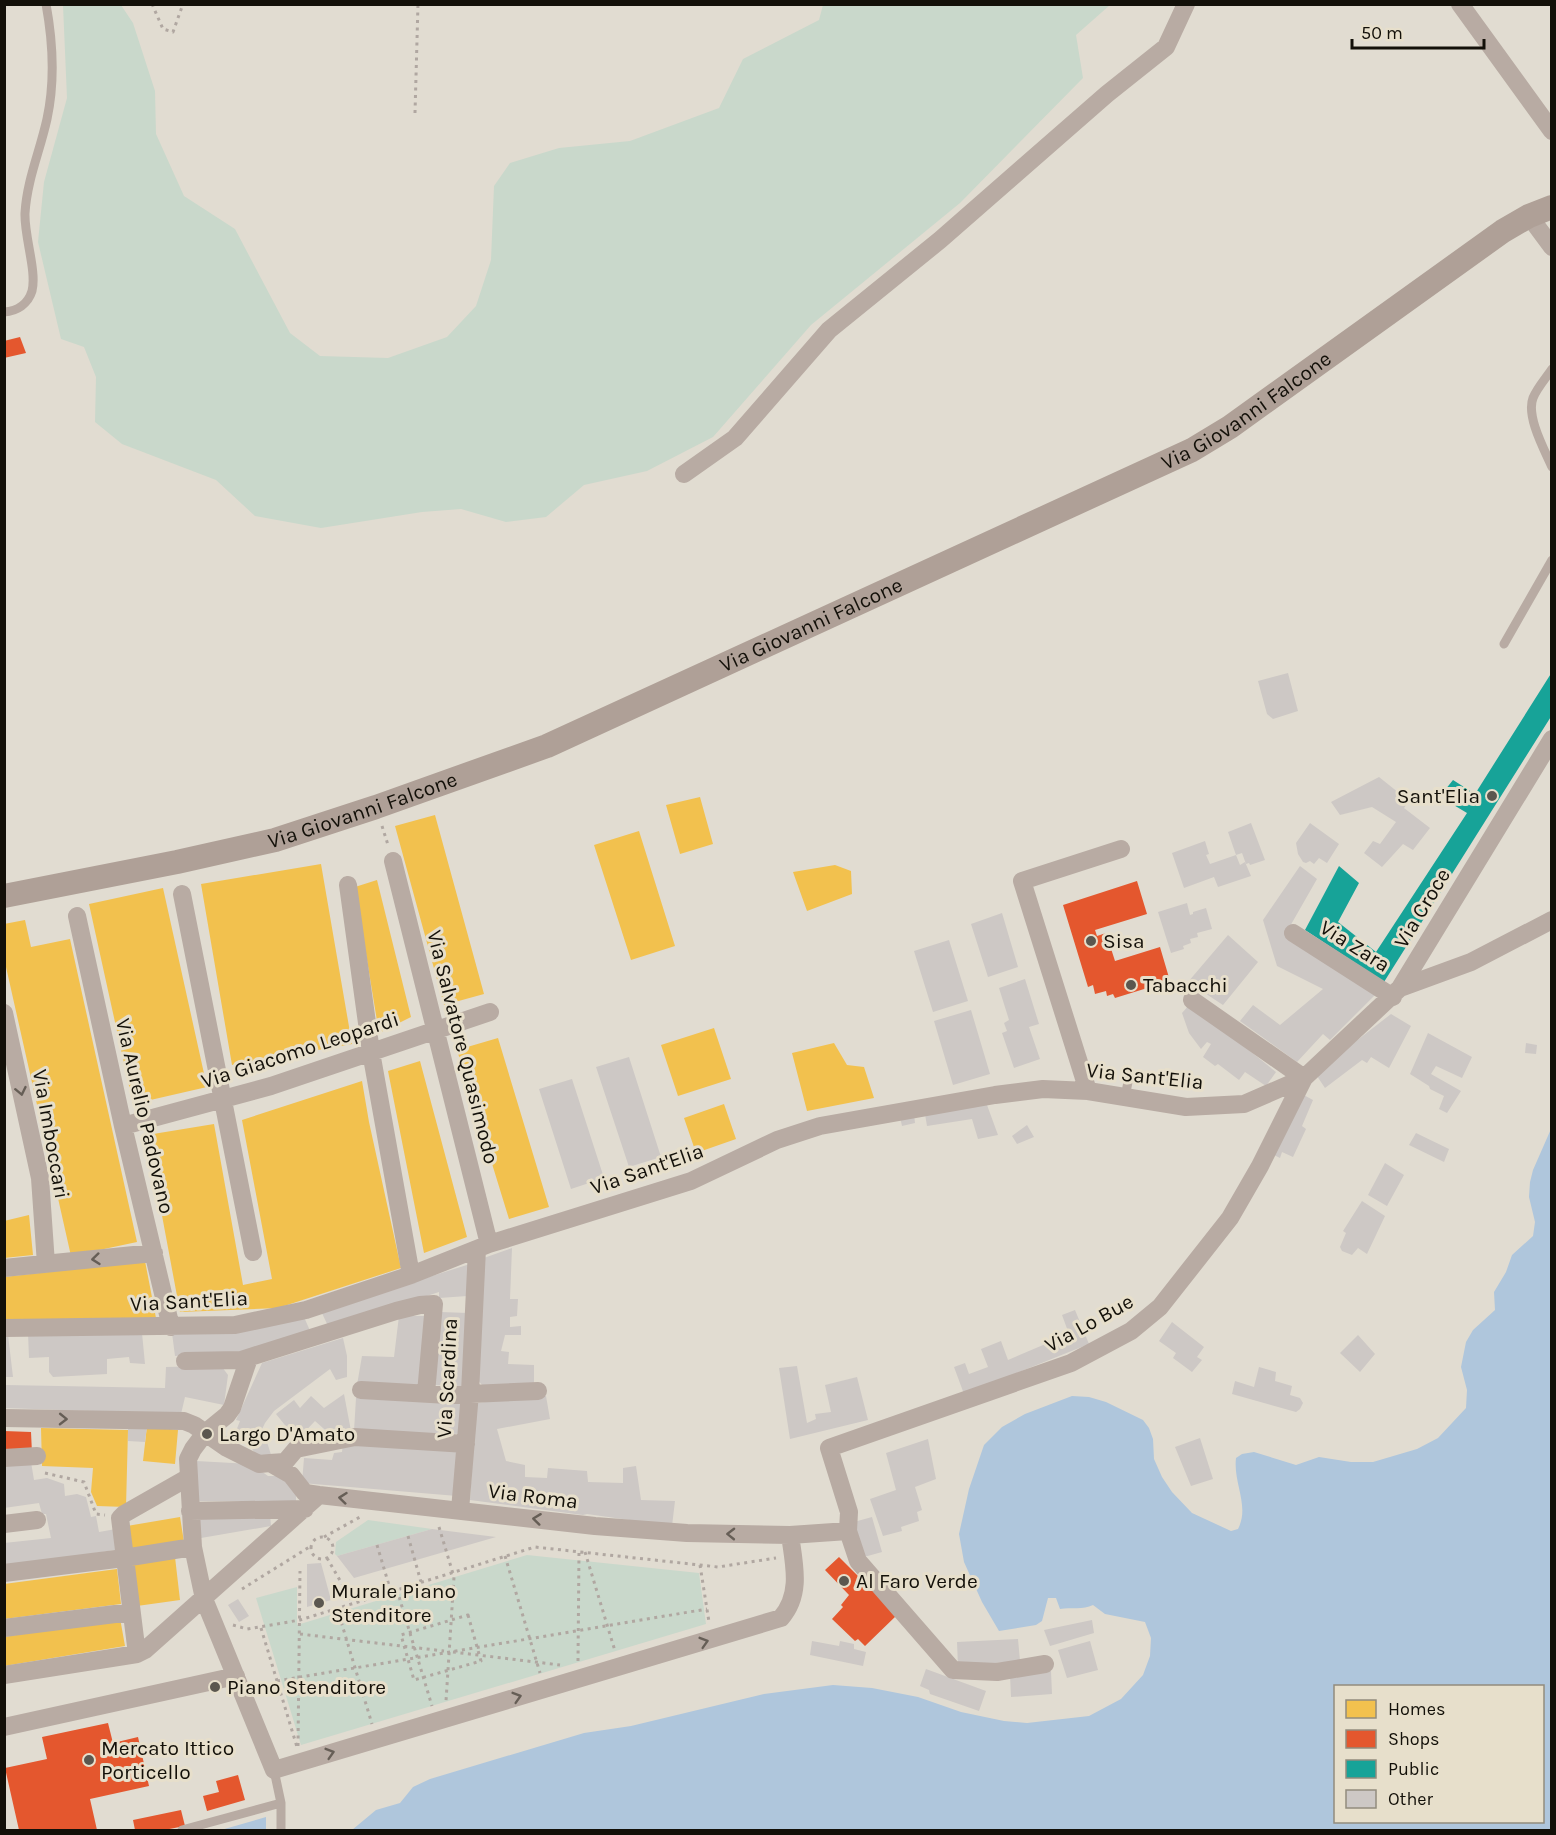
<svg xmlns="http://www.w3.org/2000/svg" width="1556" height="1835" font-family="Karla,sans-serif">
	<rect width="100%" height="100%" fill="#e1dcd1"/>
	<path fill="#c9d8cb" d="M63,5H121L133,23L155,91L156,134L184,196L235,229L290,333L320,356L388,358L447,337L476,306L491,260L494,186L510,163L559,148L630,141L719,108L743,59L819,20L823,5H1110L1076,35L1083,78L960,203L811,325L713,437L647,471L584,485L546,517L506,522L461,509L422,512L321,528L255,516L216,480L122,444L95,422L96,377L84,347L61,339L38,242L44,182L67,98Z
		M368,1520L432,1529L337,1556L335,1554L336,1542Z
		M527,1555L699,1573L706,1624L301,1745L256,1598L297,1587V1625Z"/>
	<path fill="#afc6dc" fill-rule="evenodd" d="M1551,1129V1830H352L376,1810L400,1803L413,1787L430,1779L584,1733L631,1726L764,1694L833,1685L872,1688L918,1697L961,1712L1004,1721L1027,1723L1089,1716L1121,1699L1143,1675L1150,1656L1151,1638L1145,1622L1105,1614L1093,1605C1083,1610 1071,1607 1060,1609L1056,1598H1048L1042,1621L1036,1625L999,1631L982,1602L964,1562L959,1534L969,1489L984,1445L1002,1427L1025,1414L1072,1396L1089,1397L1106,1402L1143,1420L1149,1428L1153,1439L1154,1459L1162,1477L1172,1492L1192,1513L1231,1531L1238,1529C1250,1506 1233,1483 1236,1458L1242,1454L1254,1452L1296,1465L1319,1457L1351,1462H1373L1417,1449L1438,1438L1466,1408L1467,1390L1461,1367L1466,1342L1473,1330L1495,1310L1494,1292L1506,1272L1512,1255L1533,1236L1535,1222L1529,1197L1530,1182L1533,1170ZM1336,1686H1542V1822H1336Z
		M266,1817V1830H221Z"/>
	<path fill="#f2c14e" d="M700,797L713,844L680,854L666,805Z
		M435,815L484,994L444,1005L395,826Z
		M639,831L675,946L631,960L594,845Z
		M321,864L352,1044L232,1065L201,884Z
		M835,865L851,871L852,894L807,911L793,872Z
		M377,880L411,1017L379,1033L355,887Z
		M163,888L207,1087L133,1104L89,904Z
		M25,920L31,947L70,939L137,1242L71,1256L4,958V924Z
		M714,1028L731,1079L678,1096L661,1045Z
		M498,1038L549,1207L509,1219L457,1050Z
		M834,1043L847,1065L864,1067L874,1098L807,1111L792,1053Z
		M420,1061L467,1237L424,1253L388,1071Z
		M362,1081L369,1122L401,1268L278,1308L180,1312L147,1135L214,1124L243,1285L272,1279L242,1120Z
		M724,1104L736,1139L696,1153L684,1118Z
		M29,1215L33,1255L4,1258V1221Z
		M145,1261L156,1318L4,1324V1277Z
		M147,1426L178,1430L175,1464L143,1461Z
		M41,1428L128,1430L126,1507L97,1506L91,1492L93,1468L42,1466Z
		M180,1517L184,1542L131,1550L127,1526Z
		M175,1557L180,1600L137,1606L132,1563Z
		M117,1569L121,1604L4,1619V1584Z
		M120,1618L125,1646L4,1666V1637Z"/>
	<path fill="#e4572e" d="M20,337L26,353L4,358V341Z
		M1137,881L1147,914L1095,930L1097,936L1106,933L1115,961L1160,947L1170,981L1115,998L1113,994L1107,996L1106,991L1095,994L1093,985L1088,987L1063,905Z
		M4,1431L31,1432L32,1453H4Z
		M839,1557L897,1615L865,1646L858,1639L855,1641L832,1619L843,1607L841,1605L849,1595L825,1570Z
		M108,1723L113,1743L138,1737L149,1786L90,1799L97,1830H19L5,1768L47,1759L42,1737Z
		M238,1775L245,1800L207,1811L203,1796L219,1792L216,1781Z
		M181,1810L185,1826L164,1830H135L133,1820Z"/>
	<path fill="#17a398" d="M1552,672V715L1384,982L1305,930L1339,866L1359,883L1338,922L1376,952L1467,813L1447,801L1449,793L1445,790L1453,780L1475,794Z"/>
	<path fill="#cdc8c5" d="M1288,673L1298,711L1273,719L1267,714L1258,681Z
		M1379,777L1409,801L1404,808L1430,828L1413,850L1403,844L1382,867L1364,853L1373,841L1380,844L1396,822L1372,807L1340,815L1331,802Z
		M1251,823L1265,860L1250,865L1249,863L1246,864L1242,853L1236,855L1228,832Z
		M1310,823L1339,844L1327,863L1319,858L1314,864L1310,861L1306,863L1303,862L1298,854L1296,843Z
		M1205,841L1209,854L1206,855L1210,864L1236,855L1240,865L1245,862L1251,876L1218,887L1214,877L1184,888L1172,853Z
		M1300,866L1317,879L1285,935L1378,992L1330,1040L1323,1034L1297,1062L1240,1021L1253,1005L1280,1025L1323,989L1277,966L1263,920Z
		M1187,903L1190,915L1193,914V912L1206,908L1212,929L1197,933L1198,937L1190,939L1191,943L1183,946L1184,949L1171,953L1158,912Z
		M1002,913L1018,967L988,977L971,924Z
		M1228,935L1258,962L1223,1005L1188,982Z
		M949,940L968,1001L933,1012L914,951Z
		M1025,979L1039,1024L1029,1027L1040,1059L1014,1068L1002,1033L1007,1031L1004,1023L1009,1020L999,988Z
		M1191,1003L1276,1072L1266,1086L1245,1072L1239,1080L1218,1064L1215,1066L1203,1057L1211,1044L1207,1042L1201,1049L1189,1033L1182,1013Z
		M971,1010L990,1074L953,1085L934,1021Z
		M1391,1014L1411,1026L1389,1068L1371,1057L1367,1063L1362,1060L1325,1088L1315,1073Z
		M1428,1033L1472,1057L1462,1078L1436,1066L1431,1074L1461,1091L1447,1113L1439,1109L1444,1096L1430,1089L1429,1086L1410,1074Z
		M1526,1043L1537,1045L1536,1054L1525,1053Z
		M629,1057L661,1157L629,1167L596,1067Z
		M572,1079L604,1178L571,1189L539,1089Z
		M1300,1093L1313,1100L1302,1126L1306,1129L1293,1157L1282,1152L1280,1158L1272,1154Z
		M987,1105L998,1135L978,1139L972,1119L927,1126L925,1114Z
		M914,1114L915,1123L902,1126L900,1117Z
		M1027,1125L1034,1137L1017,1144L1012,1136Z
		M1416,1133L1449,1149L1444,1162L1409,1145Z
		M1385,1163L1404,1175L1387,1206L1368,1195Z
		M1362,1201L1385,1216L1367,1254L1358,1248L1352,1255L1342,1251L1340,1247L1346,1233L1343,1231Z
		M512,1248L510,1299H518L517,1316L510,1317V1327L521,1326V1335H505L501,1351L509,1352L508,1364L534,1365V1388L482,1385L478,1380L481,1259Z
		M470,1264L467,1296L439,1298V1292L329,1328L321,1311Z
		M1075,1310L1089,1344L964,1394L954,1367L965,1363L969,1374L988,1367L981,1349L1001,1341L1008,1360L1069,1334L1062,1315Z
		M440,1312L468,1313L462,1386L434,1385Z
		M399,1316H427L421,1390L357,1385L362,1356L394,1357Z
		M304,1317L311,1333L241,1352L175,1356L172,1333Z
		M1172,1322L1204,1347L1197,1357L1202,1360L1192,1372L1173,1358L1176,1353L1159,1341Z
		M28,1333H142L145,1364L130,1363L129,1357L107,1359V1374L53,1377L49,1372V1357L29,1358Z
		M4,1335H8L13,1377H4Z
		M1358,1335L1375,1354L1360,1372L1340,1353Z
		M343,1338L347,1356V1377L336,1380L330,1369L274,1411L265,1423L255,1444L232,1441L240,1421L236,1420L262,1363Z
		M204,1366L222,1367L228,1375L224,1405L185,1397L181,1414L5,1408V1385L165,1388L166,1367Z
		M797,1366L807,1423L816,1419L815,1414L831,1412L825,1385L857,1377L868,1420L790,1439L779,1368Z
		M1259,1367L1276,1372L1275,1381L1292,1386L1290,1395L1300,1398L1303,1403L1300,1409L1296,1412L1232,1394L1235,1381L1254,1387Z
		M344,1394L351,1431L332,1436L315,1421L297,1440L276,1414L294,1400L300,1408L311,1396L324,1408Z
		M546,1396L550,1419L497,1429L506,1461L525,1465V1477L547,1478L548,1468L587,1471L588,1482L623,1483V1468L636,1466L641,1500L675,1501L672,1526L587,1514L583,1515L470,1500L476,1403Z
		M356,1398L463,1400L462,1434L354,1431Z
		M128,1426H147L145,1442L128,1441Z
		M1200,1438L1213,1479L1191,1486L1175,1447Z
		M928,1439L936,1479L915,1487L922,1510L917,1512L919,1521L901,1527L902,1531L883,1536L870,1499L896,1490L886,1453Z
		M267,1442L272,1458L257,1457L251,1447Z
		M343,1442L459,1449L457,1496L302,1483L304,1458L332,1460L334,1453L342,1452Z
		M196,1461L251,1464L268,1476H281L296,1487V1501H196Z
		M31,1462L34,1480L47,1478L64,1484L65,1496L77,1494L86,1497L91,1517L96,1516L99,1532L116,1529L121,1549L4,1567V1543L51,1538L46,1514H42L39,1503L4,1508V1465Z
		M270,1514L271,1526L201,1538L198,1517Z
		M872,1517L882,1552L864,1557L854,1522Z
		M432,1529L496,1537L354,1578L337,1556Z
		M321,1563L331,1600L307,1607V1564Z
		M238,1599L249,1616L239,1622L228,1605Z
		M1092,1620L1094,1633L1050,1646L1044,1630Z
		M1018,1639L1020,1661L958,1666L957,1642Z
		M812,1641L839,1646L840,1641L854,1644V1649L866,1652L863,1666L810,1655Z
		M1090,1641L1098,1670L1067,1678L1058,1650Z
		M926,1669L986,1691L979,1711L930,1694L929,1690L920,1686Z
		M1051,1671L1052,1694L1011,1697L1010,1675Z"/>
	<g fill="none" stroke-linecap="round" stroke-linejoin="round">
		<path stroke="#b0a7a1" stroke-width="3" stroke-dasharray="3 4.5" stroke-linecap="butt" d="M152,4L163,29L173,32L183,4
			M415,113L418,4
			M382,826L388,845
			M45,1473L84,1482L96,1514L105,1515
			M439,1527L454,1577L446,1701
			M408,1536L421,1582
			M311 1548a11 11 0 1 1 22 0a11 11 0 1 1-22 0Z
			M324,1537L360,1517
			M377,1545L391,1592
			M585,1552L615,1651
			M505,1556L540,1673
			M327,1558L353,1603
			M700,1565L709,1622
			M242,1589L311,1546
			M397,1590L432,1706
			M337,1608L372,1724
			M468,1615L481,1661L414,1680L401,1635Z
			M233,1625L247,1629L300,1620L535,1547L718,1567L776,1558
			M261,1628L297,1747
			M300,1634L444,1651
			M453,1652L560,1665
			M578,1661L579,1551
			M277,1681L707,1609
			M298,1746L300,1571"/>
		<path stroke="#b8aba3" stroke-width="9" d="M4,312C17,311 28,304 32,291C37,271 24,236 25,213C27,180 40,151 47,119C55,82 53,42 46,4
			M1552,369C1546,378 1537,388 1533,398C1526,416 1544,449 1552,467
			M1504,644L1552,560
			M1125,1097L1129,1077
			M274,1770L281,1803V1830
			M182,1830L281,1803"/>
		<path stroke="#b8aba3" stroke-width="18" d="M1460,4L1552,131
			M1529,216L1552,247
			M684,474L735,438L829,330L940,240L1107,94L1166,47L1186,4
			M393,861L489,1244
			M348,885L371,1052L411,1275
			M182,894L253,1252
			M77,916L123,1126L171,1327
			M1293,933L1393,997
			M1400,988L1471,962L1552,920
			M1192,1000L1304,1078
			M4,1013L40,1178L46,1264
			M1088,1091L1022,881L1121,849
			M123,1126L271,1086L490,1012
			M4,1268L154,1253
			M4,1328L235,1325L306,1310L411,1275L489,1244L691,1181L777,1140L820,1126L995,1095L1043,1089L1088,1091L1186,1107L1244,1104L1304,1078
			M249,1358L232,1408L227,1415L205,1433L193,1449L188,1459L193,1547L204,1599L274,1770L781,1618C802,1594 794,1564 790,1535
			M185,1361L241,1360L396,1311L420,1305L434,1304L426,1393
			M361,1390L448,1395L538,1391
			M4,1418L184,1421L194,1425L227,1448L259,1464L270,1463L291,1475L305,1493L319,1495L595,1526L687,1533L790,1535L848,1531
			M4,1458L37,1456
			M270,1463L285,1462L296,1449L355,1437L466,1444
			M460,1510L470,1393L477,1249
			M190,1511L305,1509
			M4,1524L37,1520
			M4,1573L124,1558L193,1547
			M4,1628L131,1612
			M137,1654L120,1518L124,1514L189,1477
			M1045,1664L997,1672L953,1670L858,1561L848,1531L849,1512L829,1448L1071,1363L1131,1331L1160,1307L1230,1218L1260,1166L1304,1078L1400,988L1552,739
			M4,1675L137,1654L145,1650L319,1495
			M4,1727L236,1676"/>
		<path stroke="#afa097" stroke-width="24" id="s1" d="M4,896L177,862L275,840L376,807L547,746L1192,450L1230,427L1503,231L1529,216L1552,207"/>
	</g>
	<defs><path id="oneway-chevron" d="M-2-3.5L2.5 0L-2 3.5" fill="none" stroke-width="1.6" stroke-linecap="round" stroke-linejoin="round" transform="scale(1.5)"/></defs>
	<g stroke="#665e56">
		<use href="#oneway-chevron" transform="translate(21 1091) rotate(78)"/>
		<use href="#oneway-chevron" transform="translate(96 1259) rotate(174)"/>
		<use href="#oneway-chevron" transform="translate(63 1419) rotate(1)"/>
		<use href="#oneway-chevron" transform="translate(343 1498) rotate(-174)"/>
		<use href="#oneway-chevron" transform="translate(537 1519) rotate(-173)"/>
		<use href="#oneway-chevron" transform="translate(731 1534) rotate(-179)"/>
		<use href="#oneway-chevron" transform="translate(704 1642) rotate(-17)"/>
		<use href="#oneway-chevron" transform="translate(517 1697) rotate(-17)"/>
		<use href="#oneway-chevron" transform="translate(330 1753) rotate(-17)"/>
	</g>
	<g fill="#5b574f" stroke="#e7dfcb" stroke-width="2">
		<circle cx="1492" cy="796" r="6"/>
		<circle cx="1091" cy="941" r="6"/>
		<circle cx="1131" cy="985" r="6"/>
		<circle cx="207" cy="1434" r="6"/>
		<circle cx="844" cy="1581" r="6"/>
		<circle cx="319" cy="1603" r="6"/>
		<circle cx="215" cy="1687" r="6"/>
		<circle cx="89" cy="1760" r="6"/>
	</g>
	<g text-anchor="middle" stroke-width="6" stroke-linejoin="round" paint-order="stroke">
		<g font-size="21" fill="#131009" stroke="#e7dfcb">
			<text dy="7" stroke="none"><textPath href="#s1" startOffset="1341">Via Giovanni Falcone</textPath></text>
			<text dy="7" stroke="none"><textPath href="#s1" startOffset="855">Via Giovanni Falcone</textPath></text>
			<text dy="7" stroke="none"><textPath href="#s1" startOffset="369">Via Giovanni Falcone</textPath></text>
			<text transform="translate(1422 908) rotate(-59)" y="7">Via Croce</text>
			<text transform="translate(1355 946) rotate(32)" y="7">Via Zara</text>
			<text transform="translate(463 1047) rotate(76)" y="7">Via Salvatore Quasimodo</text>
			<text transform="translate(300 1050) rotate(-18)" y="7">Via Giacomo Leopardi</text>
			<text transform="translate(1145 1076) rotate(6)" y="7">Via Sant'Elia</text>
			<text transform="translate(145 1116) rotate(77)" y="7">Via Aurelio Padovano</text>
			<text transform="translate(51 1134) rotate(80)" y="7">Via Imboccari</text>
			<text transform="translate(647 1169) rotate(-19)" y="7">Via Sant'Elia</text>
			<text transform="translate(189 1301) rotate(-3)" y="7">Via Sant'Elia</text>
			<text transform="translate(1089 1323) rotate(-29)" y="7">Via Lo Bue</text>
			<text transform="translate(447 1378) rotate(-87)" y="7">Via Scardina</text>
			<text transform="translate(533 1496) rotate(7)" y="7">Via Roma</text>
		</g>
		<g font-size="21" fill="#131009" stroke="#e7dfcb" text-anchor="start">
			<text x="1480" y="803" text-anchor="end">Sant'Elia</text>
			<text x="1103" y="948">Sisa</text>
			<text x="1143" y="992">Tabacchi</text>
			<text x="219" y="1441">Largo D'Amato</text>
			<text x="856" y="1588">Al Faro Verde</text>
			<text x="331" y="1598">Murale Piano<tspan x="331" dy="24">Stenditore</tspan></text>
			<text x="227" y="1694">Piano Stenditore</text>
			<text x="101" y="1755">Mercato Ittico<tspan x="101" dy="24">Porticello</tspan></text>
		</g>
	</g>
	<rect width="1556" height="1835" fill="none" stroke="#131009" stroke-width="12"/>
	<rect x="1334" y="1685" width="210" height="138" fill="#e7dfcb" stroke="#928c7d" stroke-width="1.5"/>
	<rect x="1346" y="1700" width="30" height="18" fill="#f2c14e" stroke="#928c7d" stroke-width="1.5"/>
	<text x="1388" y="1715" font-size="18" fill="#131009">Homes</text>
	<rect x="1346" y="1730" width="30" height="18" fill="#e4572e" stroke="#928c7d" stroke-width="1.5"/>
	<text x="1388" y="1745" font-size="18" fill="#131009">Shops</text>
	<rect x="1346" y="1760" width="30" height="18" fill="#17a398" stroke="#928c7d" stroke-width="1.5"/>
	<text x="1388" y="1775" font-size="18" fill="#131009">Public</text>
	<rect x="1346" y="1790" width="30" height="18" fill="#cdc8c5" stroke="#928c7d" stroke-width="1.5"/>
	<text x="1388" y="1805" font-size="18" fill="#131009">Other</text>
	<path d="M1352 39v9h132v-9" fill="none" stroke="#131009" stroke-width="3"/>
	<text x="1361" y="39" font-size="18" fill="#131009" stroke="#e7dfcb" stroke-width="4.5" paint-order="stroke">50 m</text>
</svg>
